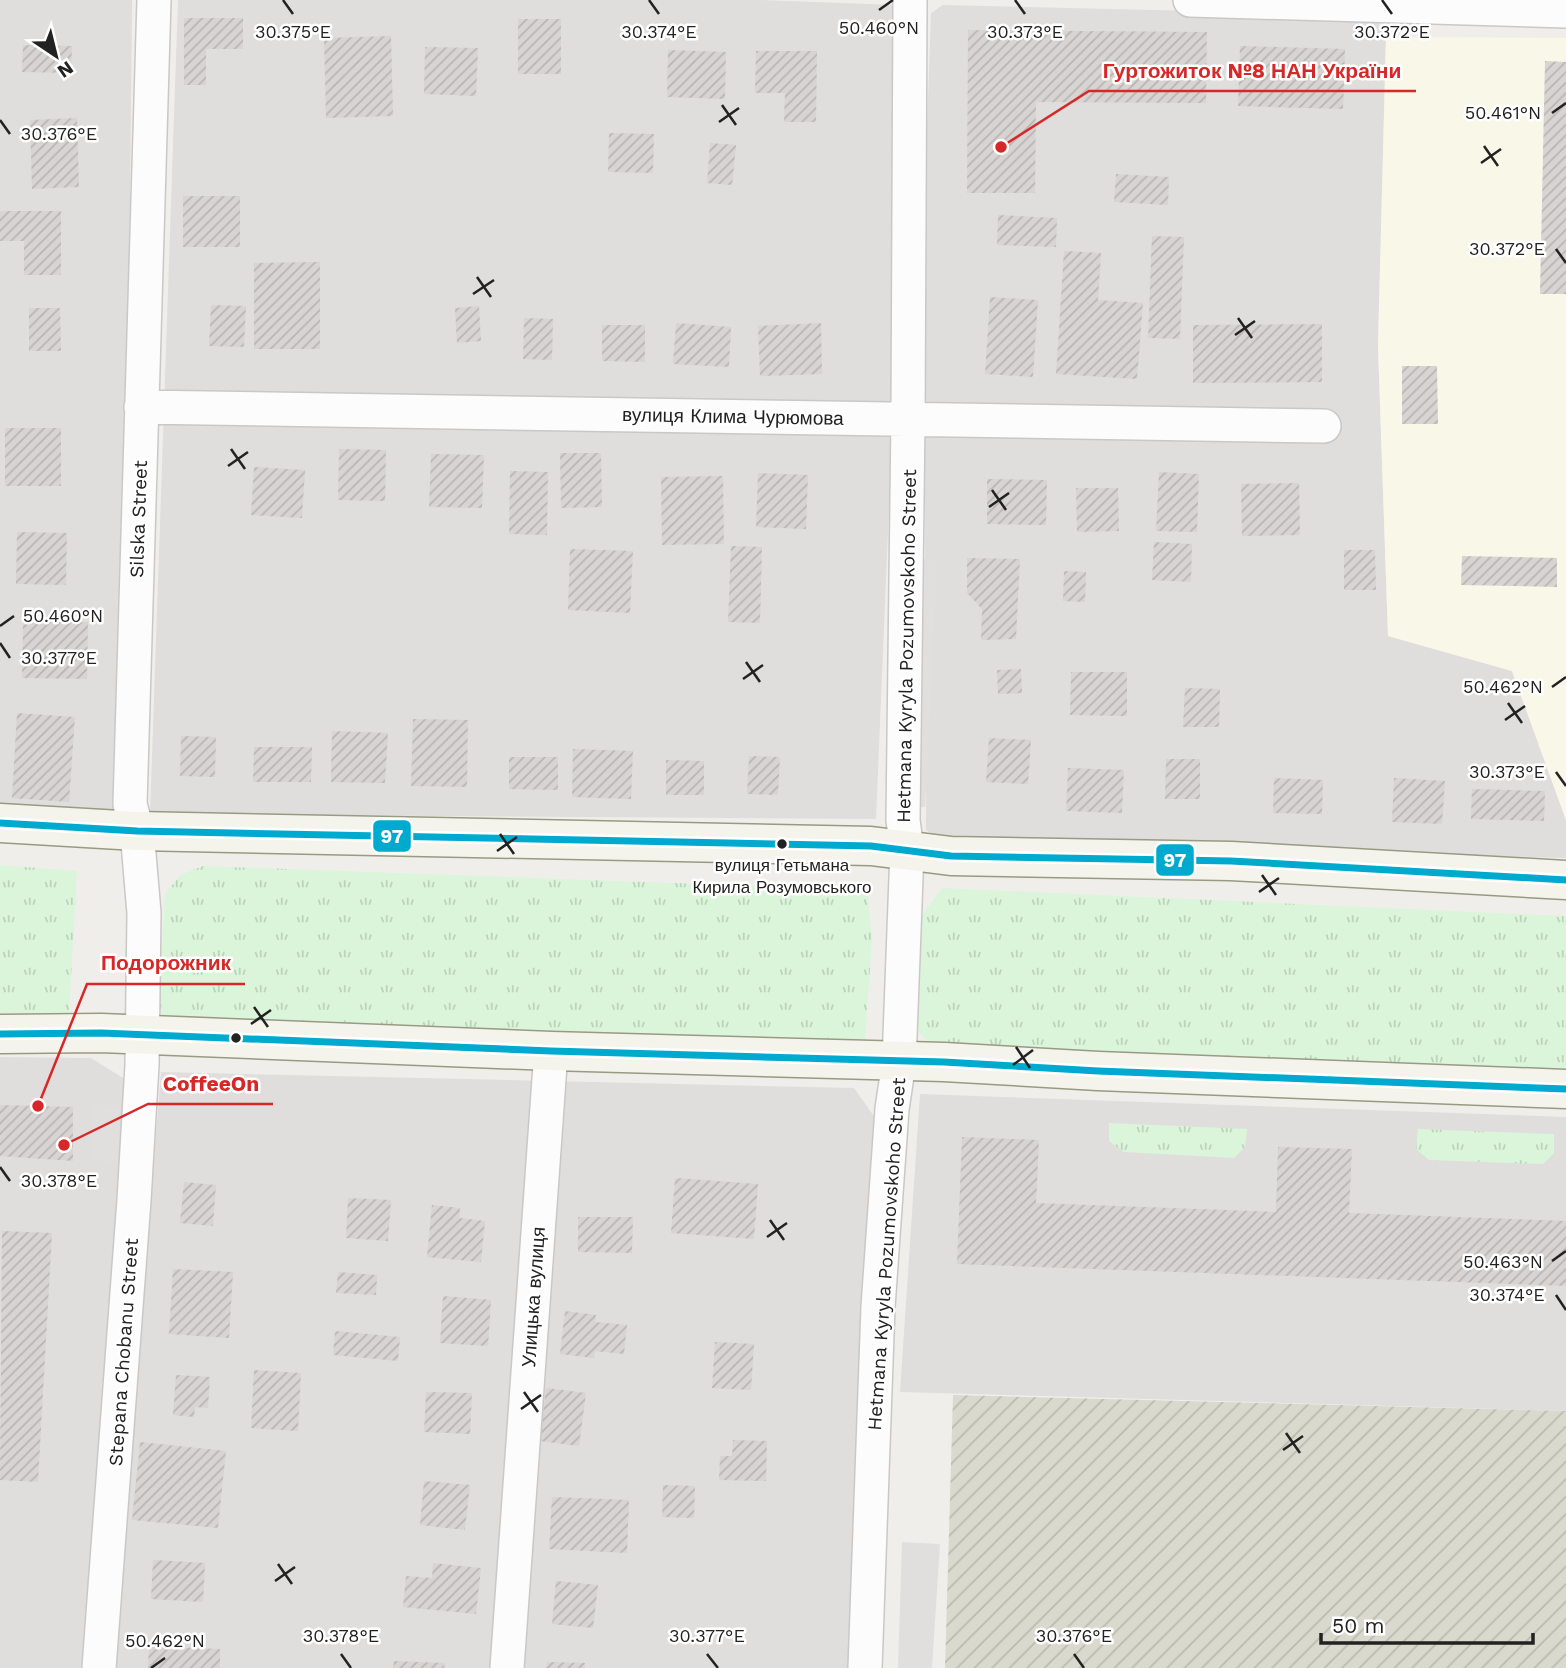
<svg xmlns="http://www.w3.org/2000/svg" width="1566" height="1668" font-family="'Work Sans',sans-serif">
	<defs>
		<pattern id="construction-furrows" width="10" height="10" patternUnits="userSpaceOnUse" patternTransform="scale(1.75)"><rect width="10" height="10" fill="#d9d9cd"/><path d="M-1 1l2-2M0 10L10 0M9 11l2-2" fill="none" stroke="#babab0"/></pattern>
		<pattern id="park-tufts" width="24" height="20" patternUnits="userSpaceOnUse" patternTransform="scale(1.75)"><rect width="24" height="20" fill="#daf5da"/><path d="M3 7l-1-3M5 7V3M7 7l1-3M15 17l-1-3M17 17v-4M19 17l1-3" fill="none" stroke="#bbd2bb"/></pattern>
		<pattern id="building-hatch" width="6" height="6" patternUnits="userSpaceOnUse" patternTransform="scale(1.75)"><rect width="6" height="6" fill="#d7d4d2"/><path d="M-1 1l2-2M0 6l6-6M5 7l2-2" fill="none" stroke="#b8b6b4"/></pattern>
	</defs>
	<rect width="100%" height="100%" fill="#f0eeeb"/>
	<path fill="#dfdedc" d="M0,0H132L128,410L114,814L0,805Z
		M178,0H760L895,5L893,411L876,819L150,814Z
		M943,5L1374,15L1386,37L1378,346L1388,636L1512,671L1566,820V858L942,841L926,830L924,215L931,13Z
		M0,1057L91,1058L128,1081L84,1668H0Z
		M161,1072L854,1088L876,1119L855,1668H114Z
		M920,1094L1566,1117V1411L900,1392Z"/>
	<path fill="#f8f7e8" d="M1386,37L1566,38V820L1512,671L1388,636L1378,346Z"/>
	<path fill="url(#construction-furrows)" d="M953,1395L1566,1411V1668H945Z"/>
	<path fill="url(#park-tufts)" d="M0,865L77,871L68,1030H0Z
		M203,866L867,890L872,939L864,1055L168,1027L159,1006L165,894L180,875Z
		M942,888L1566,916V1077L936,1049L917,1031L920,918Z
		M1109,1123L1247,1129L1245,1147L1234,1158L1124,1152L1109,1141Z
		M1418,1129L1554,1134V1153L1543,1164L1429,1160L1416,1149Z"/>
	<path fill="#e0dfde" d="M923,559H937L925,807H906Z
		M93,1105L120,1106L118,1162L91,1161Z
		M902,1542L940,1544L932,1668H898Z"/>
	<path fill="url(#building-hatch)" d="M184,18H243V49H206V85H184Z
		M518,19H561V74H518Z
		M968,30L1207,32L1206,103L1036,102L1035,193H967Z
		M391,36L393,116L326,118L324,38Z
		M23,45L72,46L71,73L22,72Z
		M1240,46L1345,49L1343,109L1238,106Z
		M425,47L478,48L476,96L424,94Z
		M668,50L726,52L725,99L667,97Z
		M756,51H817L816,122H784L785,93H755Z
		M1545,61L1566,62V294H1540Z
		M77,118L79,187L32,189L30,120Z
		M609,133L654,134L653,173L608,172Z
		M710,143L736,145L732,185L707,183Z
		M1116,174L1169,177L1168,205L1114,202Z
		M183,196H240V247H183Z
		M0,211H61V275H24V241H0Z
		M998,215L1057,218L1056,247L997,245Z
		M1152,236L1184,237L1180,339L1148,338Z
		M1064,251L1101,253L1098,300L1143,303L1137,379L1056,374Z
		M320,262V349H254V263Z
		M990,297L1038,300L1033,377L985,374Z
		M211,305L246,306L244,347L209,346Z
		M479,306L481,341L457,343L455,308Z
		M29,308H60L61,351H29Z
		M524,318L553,319L552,360L523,359Z
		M676,323L731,327L729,367L673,364Z
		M821,323L822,374L760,376L758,326Z
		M1322,324V382L1193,383V325Z
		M602,325H645V362L602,361Z
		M1402,366H1437L1438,424H1402Z
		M5,428H61V486H5Z
		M339,449L386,450L385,501L338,500Z
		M560,453H601L602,507L561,508Z
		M431,454L484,455L482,508L429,507Z
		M254,467L305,470L302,518L251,515Z
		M510,471L548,472L547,535L509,534Z
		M1159,472L1199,474L1197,532L1156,531Z
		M758,473L808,475L806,529L756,527Z
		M723,476L724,544L662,545L661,477Z
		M987,479L1047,480L1046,525L987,524Z
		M1299,483L1300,535L1242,536L1241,484Z
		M1076,488H1118L1119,531L1077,532Z
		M17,532L67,533L66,585L16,584Z
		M1154,542L1192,544L1191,582L1152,580Z
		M731,546L762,547L760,623L728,622Z
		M570,549L633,551L630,613L568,610Z
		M1344,550H1375L1376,590H1344Z
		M1462,556L1557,558V587L1461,585Z
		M967,558L1020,559L1016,639L981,640L982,609L967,593Z
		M1064,571L1086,572L1085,602L1063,601Z
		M23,621L88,622L87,679L22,678Z
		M1021,669L1022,693L998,694L997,670Z
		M1071,672H1127V716L1070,715Z
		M1185,688L1220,689L1219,727H1183Z
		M17,713L75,717L69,802L12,798Z
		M413,719L468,720L467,787L411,786Z
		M332,731L388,733L385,783L331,782Z
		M181,736L216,737L215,777L180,776Z
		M989,738L1031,740L1028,784L986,782Z
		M254,747H312L311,782H253Z
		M573,749L633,751L631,799L572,797Z
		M749,756L780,757L778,795L747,794Z
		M509,757H558V790L509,789Z
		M1166,759H1200V799H1165Z
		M666,760L704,761V795H666Z
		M1068,768L1124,770L1122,813L1066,811Z
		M1274,778L1323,780L1322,814L1273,813Z
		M1394,778L1445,781L1442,824L1392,822Z
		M1472,789L1545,791L1544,821L1471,819Z
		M0,1105L73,1107V1161L0,1156Z
		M962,1137L1039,1140L1036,1203L1276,1212L1278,1147L1352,1149L1349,1213L1566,1221V1286L957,1264Z
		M675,1178L758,1184L754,1239L671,1233Z
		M184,1182L216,1185L213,1226L180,1223Z
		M348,1198L391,1200L388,1241L346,1238Z
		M432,1205L460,1208L459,1218L485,1221L481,1262L427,1257Z
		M578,1217H633L632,1253L578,1252Z
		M2,1231L52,1233L38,1482L0,1480Z
		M173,1269L233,1272L229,1338L169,1334Z
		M338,1272L377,1275L376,1295L336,1293Z
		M443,1296L491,1300L488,1346L440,1343Z
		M565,1311L596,1315L595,1322L627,1325L624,1354L595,1351L594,1358L560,1354Z
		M335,1331L400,1337L398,1361L333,1355Z
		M715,1342L754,1344L751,1390L712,1388Z
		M254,1370L301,1373L298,1431L251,1428Z
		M176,1375L210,1377L208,1408L195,1407L194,1417L173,1415Z
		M546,1388L586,1393L579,1446L540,1441Z
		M426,1392L472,1393L470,1434L424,1432Z
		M733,1440L767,1441L766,1481L719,1480L720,1456H732Z
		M140,1442L226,1451L218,1528L132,1520Z
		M424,1481L470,1485L465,1530L420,1525Z
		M663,1485L695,1486L694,1518L662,1517Z
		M552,1497L629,1500L627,1553L549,1549Z
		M153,1560L205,1563L203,1602L151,1599Z
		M433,1563L481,1568L476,1614L403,1607L406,1576L432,1578Z
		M556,1581L598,1585L593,1628L552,1624Z
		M149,1646L220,1649V1668H148Z
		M394,1661L445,1663L444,1668H393Z
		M547,1662L585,1663V1668H546Z"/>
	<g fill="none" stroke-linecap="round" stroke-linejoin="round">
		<g stroke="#c9c8c7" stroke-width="36">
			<path id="street" d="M1190,0L1566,11
				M141,407L1324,426
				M99,1668L134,1200L142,1065L144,913L137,831L130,804L154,0
				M507,1668L551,1051
				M865,1668L878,1307L892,1109L899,1062L907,851L903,820L908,419L910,0"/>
		</g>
		<g stroke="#999a82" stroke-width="41">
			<path id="secondary" d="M0,823L137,831L871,846L951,856L1231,861L1566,880
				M0,1034L101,1033L551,1051L944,1062L1098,1071L1566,1089"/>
		</g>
		<use href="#street" stroke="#fdfcfc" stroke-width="33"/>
		<use href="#secondary" stroke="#f4f4ed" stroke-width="38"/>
		<g stroke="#fff" stroke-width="12">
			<path id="bus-1" d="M0,823L137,831L871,846L951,856L1231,861L1566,880
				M0,1034L101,1033L551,1051L944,1062L1098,1071L1566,1089"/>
		</g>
		<use href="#bus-1" stroke="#00a9ce" stroke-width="7"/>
	</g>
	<path fill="none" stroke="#222" stroke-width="2.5" d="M283,0L293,14M649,0L659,14M1015,0L1025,14M1382,0L1392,14M879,10L893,0M722,105L736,125M1552,113L1566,103M0,120L10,134M719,122L739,108M1484,146L1498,166M1481,163L1501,149M1556,249L1566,263M477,277L491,297M473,294L494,280M1238,318L1252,338M1235,335L1255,321M231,449L245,469M228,466L248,452M992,490L1006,510M989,507L1009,493M0,626L14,616M0,643L10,658M746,662L760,682M743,679L763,665M1552,687L1566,677M1508,703L1522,723M1505,720L1525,706M1556,772L1566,786M500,834L514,854M497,851L517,837M1262,875L1276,895M1259,892L1279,878M254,1007L268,1027M251,1024L271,1010M1016,1047L1030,1068M1013,1065L1033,1050M0,1167L10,1181M770,1220L784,1240M767,1237L787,1223M1552,1261L1566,1251M1556,1295L1566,1310M524,1392L538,1412M521,1409L541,1395M1286,1433L1300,1453M1283,1450L1303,1436M278,1564L292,1584M275,1581L295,1567M341,1654L351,1668M707,1654L718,1668M1074,1654L1084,1668M151,1668L165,1658"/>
	<g fill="#222" stroke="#fff" stroke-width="2.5">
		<circle cx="782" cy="844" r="6"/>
		<circle cx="236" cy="1038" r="6"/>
	</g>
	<g text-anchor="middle" stroke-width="5" stroke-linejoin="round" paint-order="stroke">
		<g font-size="17" fill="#222" stroke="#fff">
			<text x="782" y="871">вулиця Гетьмана<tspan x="782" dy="22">Кирила Розумовського</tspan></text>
		</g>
		<g font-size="19" fill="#222" stroke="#fff">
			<text transform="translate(733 416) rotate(1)" y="7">вулиця Клима Чурюмова</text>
			<text transform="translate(138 519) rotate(-88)" y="7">Silska Street</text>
			<text transform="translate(906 646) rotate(-89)" y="7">Hetmana Kyryla Pozumovskoho Street</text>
			<text transform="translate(886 1254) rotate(-86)" y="7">Hetmana Kyryla Pozumovskoho Street</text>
			<text transform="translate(533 1297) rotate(-86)" y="7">Улицька вулиця</text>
			<text transform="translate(123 1352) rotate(-86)" y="7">Stepana Chobanu Street</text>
		</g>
	</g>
	<g font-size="18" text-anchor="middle" fill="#222" stroke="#fff" stroke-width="5" stroke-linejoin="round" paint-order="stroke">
		<text x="879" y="34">50.460°N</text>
		<text x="293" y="38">30.375°E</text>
		<text x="659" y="38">30.374°E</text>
		<text x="1025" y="38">30.373°E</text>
		<text x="1392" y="38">30.372°E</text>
		<text x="1503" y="119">50.461°N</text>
		<text x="59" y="140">30.376°E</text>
		<text x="1507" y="255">30.372°E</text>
		<text x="63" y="622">50.460°N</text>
		<text x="59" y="664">30.377°E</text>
		<text x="1503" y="693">50.462°N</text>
		<text x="1507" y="778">30.373°E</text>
		<text x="59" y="1187">30.378°E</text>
		<text x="1503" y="1268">50.463°N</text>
		<text x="1507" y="1301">30.374°E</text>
		<text x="341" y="1642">30.378°E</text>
		<text x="707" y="1642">30.377°E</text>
		<text x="1074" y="1642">30.376°E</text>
		<text x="165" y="1647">50.462°N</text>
	</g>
	<path fill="none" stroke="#d62828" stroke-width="2.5" d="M1001 147L1089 91H1416M38 1106L87 984H245M64 1145L148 1104H273"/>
	<g fill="#d62828" stroke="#fff" stroke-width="2.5">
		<circle cx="1001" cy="147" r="7"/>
		<circle cx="38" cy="1106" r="7"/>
		<circle cx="64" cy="1145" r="7"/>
	</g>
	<g font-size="21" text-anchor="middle" font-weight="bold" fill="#d62828" stroke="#fff" stroke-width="5" stroke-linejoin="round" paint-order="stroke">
		<text x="1252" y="78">Гуртожиток №8 НАН України</text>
		<text x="166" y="970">Подорожник</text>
		<text x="211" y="1091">CoffeeOn</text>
	</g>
	<g stroke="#fff" stroke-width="2.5">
		<rect x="372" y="819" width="40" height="34" rx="7" fill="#00a9ce"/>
		<rect x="1155" y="843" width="40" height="34" rx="7" fill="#00a9ce"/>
	</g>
	<g font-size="19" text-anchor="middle" font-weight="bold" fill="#fff">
		<text x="392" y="843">97</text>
		<text x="1175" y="867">97</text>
	</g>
	<g transform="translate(56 56) rotate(145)" stroke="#ffffff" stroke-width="5" paint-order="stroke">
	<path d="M0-5L12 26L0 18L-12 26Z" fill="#222222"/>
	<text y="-10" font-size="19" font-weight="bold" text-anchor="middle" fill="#222222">N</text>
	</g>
	<path d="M1321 1633v10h212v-10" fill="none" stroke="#222222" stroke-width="3.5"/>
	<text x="1332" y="1633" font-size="21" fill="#222222" stroke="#ffffff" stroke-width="5" paint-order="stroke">50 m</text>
</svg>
